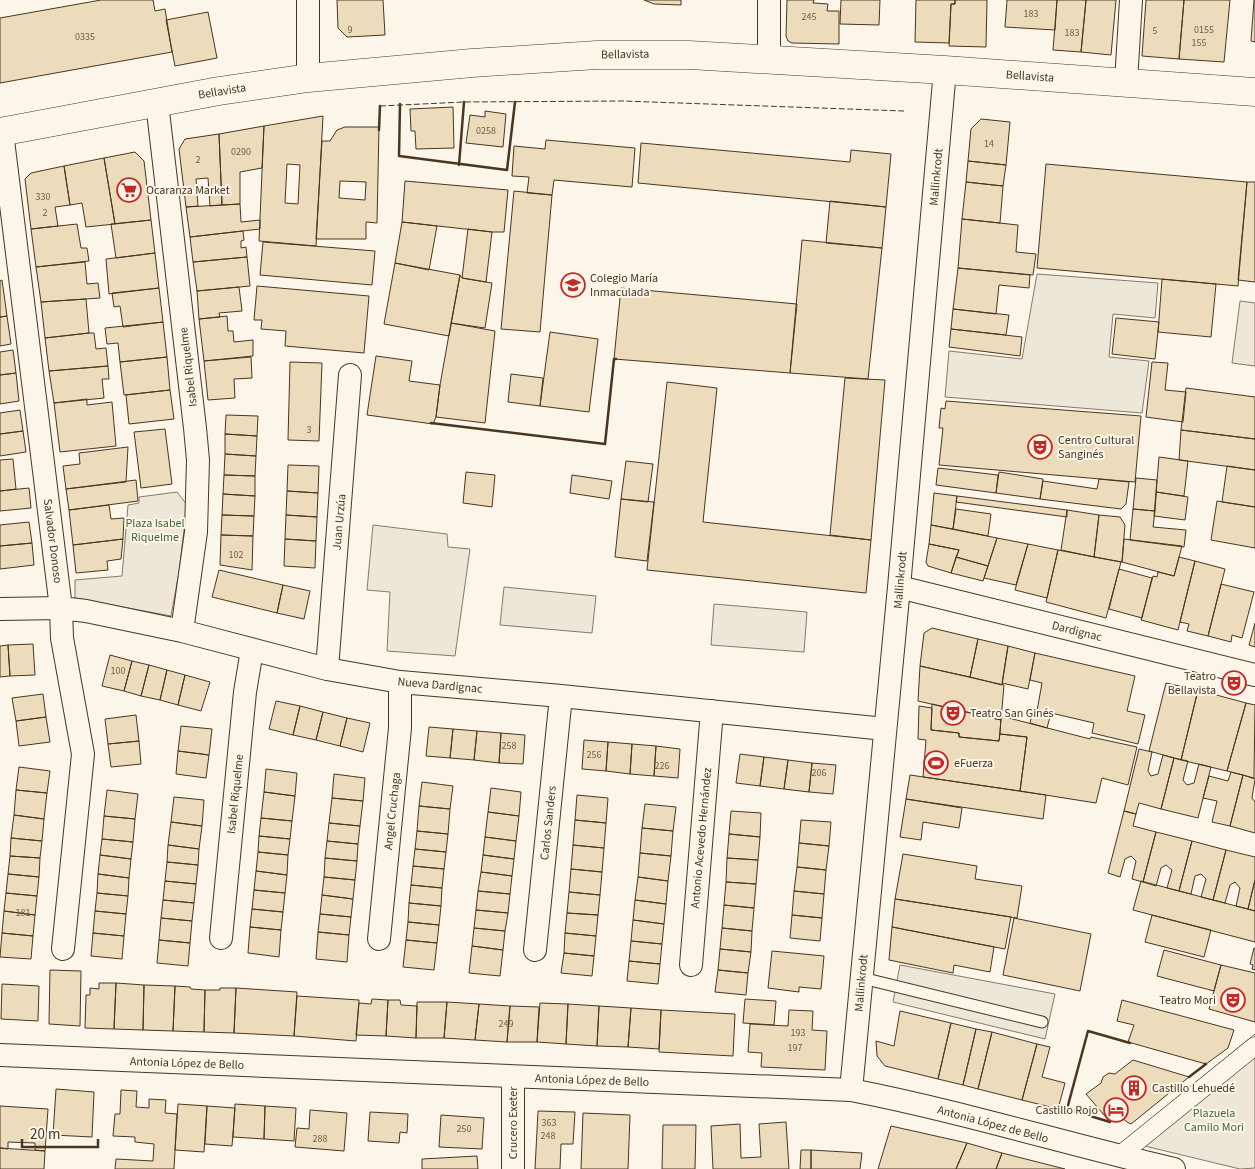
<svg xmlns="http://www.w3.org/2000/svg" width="1255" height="1169" font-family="'Source Sans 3',sans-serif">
	<rect width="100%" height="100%" fill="#fbf6e9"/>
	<path fill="#ede6d9" stroke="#887966" d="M1240,301L1255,303V366L1232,363Z
		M177,492L187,505L179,572L171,616L75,598V580L122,576L128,505L139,503V497Z
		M504,587L596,596L592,633L500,625Z
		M714,604L807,612L804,652L711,645Z
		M1255,1034V1168L1240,1169L1124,1141Z"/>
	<path fill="#ede7d9" stroke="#887966" d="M1037,274L1158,283L1155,318L1113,314L1109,357L1149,361L1142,413L945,397L949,351L1022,359Z
		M373,525L447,534L448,547L470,549L455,656L387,651L390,592L367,590Z
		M900,965L1055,994L1045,1039L893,1002Z"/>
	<path fill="#ecdcbc" stroke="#4a3520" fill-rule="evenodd" d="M101,0H153L155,11L165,9L172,52L0,83V18Z
		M337,0H383L385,35L347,37L338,28Z
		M644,0H681V5L654,4Z
		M787,0H814L813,3L828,4L827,11H839V44L792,43L788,41L786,36Z
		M841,0H880L879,25L840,24Z
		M916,0H955V4H951L949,43L915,42Z
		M955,0H987L986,47L949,46L951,4H955Z
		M1007,0H1057L1055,30L1005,27Z
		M1057,0H1086L1081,52L1053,50Z
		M1086,0H1116L1111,55L1081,52Z
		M1146,0H1184L1179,59L1142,56Z
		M1184,0H1230L1224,62L1179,59Z
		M1254,0H1255V42L1251,41Z
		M208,12L217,58L175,66L166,20Z
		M453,107L454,148L416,149L415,131H411L410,109Z
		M485,111L506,114L503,147L466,143L470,115L485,117Z
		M323,116L316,246L259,241L264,126ZM287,164L300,165L298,204L285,203Z
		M981,119L1010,122L1006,165L968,161L971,129Z
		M264,126L262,168L240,172V204L222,205L219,134Z
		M345,127H379L377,223L366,222V239H316L322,141H330L337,130ZM340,181L366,182L365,200L339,198Z
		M219,134L222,205L210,206L208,178L196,179L198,206L186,207L179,149L185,139Z
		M546,140L635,148L632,187L554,180L552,195L527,193L529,177L512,176L514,146L545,149Z
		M641,143L850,162L851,150L891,154L886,207L638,183Z
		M135,152L144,161L151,220L115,224L104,158Z
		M104,158L115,224L86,227L82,203L70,205L64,166Z
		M968,161L1006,165L1003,186L966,182Z
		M1046,164L1247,182L1238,286L1037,268Z
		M64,166L70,205L55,207L58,226L31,229L25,179L31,173Z
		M405,181L508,190L504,232H492L402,222Z
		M966,182L1003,186L1000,223L962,219Z
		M1247,182H1255V282L1238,280Z
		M514,191L552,195L540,332L501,329Z
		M830,201L886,207L882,248L826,243Z
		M240,204L241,222L260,220V229L190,237L186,207Z
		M962,219L1018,225L1016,252L1036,254L1033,275L958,268Z
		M151,220L155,253L116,258L111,224Z
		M402,222L437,226L429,270L395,263Z
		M77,224L81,248H87L89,261L36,267L31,229Z
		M468,229L492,232L486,282L462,278Z
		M243,231L244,240L241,241V248L246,247L247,257L193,262L190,237Z
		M802,240L882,248L868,379L790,373Z
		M263,242L375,251L372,285L260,275Z
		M155,253L159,288L109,294L106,259Z
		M247,257L250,286L197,291L193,262Z
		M85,262L87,284L98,283L100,298L41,302L36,267Z
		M395,263L460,275L449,336L384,324Z
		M958,268L1030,275L1029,288L999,285L996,314L953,309Z
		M460,275L462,278L492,283L485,328L451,323Z
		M1162,279L1216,284L1211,337L1158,332Z
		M2,280L7,316L0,317V281Z
		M257,286L369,296L364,353L285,346L286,331L261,329L262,320H254Z
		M239,287L242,311L219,313L220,317L199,319L197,291Z
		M159,288L163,322L123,327L120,306L114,307L112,293Z
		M621,288L797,304L790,373L614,359Z
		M86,299L89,333L45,338L41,302Z
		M953,309L1009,315L1006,335L951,329Z
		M7,316L11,344L0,346V317Z
		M227,316L228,331H233L234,342L253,340V356L204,361L199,319Z
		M1116,318L1159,322L1155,359L1112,354Z
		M163,322L167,357L120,362L118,343L107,344L105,328Z
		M451,323L495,331L485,423L436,417L440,385Z
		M951,329L1022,337L1020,356L949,347Z
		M550,332L598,339L589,412L540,406Z
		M89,333H94L96,349L106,348L108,366L49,371L45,338Z
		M13,350L16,373L0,375V352Z
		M376,356L412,361L409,381L440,385L436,417L433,424L367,415Z
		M167,357L170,390L124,395L120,362Z
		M251,357L252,378L234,379L235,398L208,400L204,361Z
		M290,362L322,363L319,441L288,440Z
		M1152,362L1168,363L1165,390L1186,392L1183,422L1146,417Z
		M108,366L109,379H102L104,398L54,403L49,371Z
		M16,373L19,401L0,404V375Z
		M511,374L543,378L540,406L508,402Z
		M845,378L885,380L871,540L830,535Z
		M667,382L717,388L703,522L871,540L866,593L647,570Z
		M1186,388L1255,397V439L1181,430Z
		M170,390L174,419L129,424L126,395Z
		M87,399V405L112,402L116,446L60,452L54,403Z
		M946,401L1141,416L1135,482L939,465L943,428H939L941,408L945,409Z
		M20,410L23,431L0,434V413Z
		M226,415L258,416L257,436L225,434Z
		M165,429L172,484L141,488L134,432Z
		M1181,430L1255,439V470L1179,460Z
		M23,431L26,452L0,456V434Z
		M225,434L257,436L256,456L225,454Z
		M128,447L126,482L66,489L63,466L80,464L79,453Z
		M225,454L256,456L255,476L224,475Z
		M1159,457L1188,461L1184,496L1156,492Z
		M13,459L16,489L0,491V460Z
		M626,461L653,464L648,502L621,499Z
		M288,465L319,466L318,493L287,491Z
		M1227,466L1255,470V507L1222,502Z
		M938,468L998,475L996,493L936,485Z
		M466,472L495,475L492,507L463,503Z
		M999,472L1043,479L1040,499L996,493Z
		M224,475L255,476V496L223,494Z
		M572,475L612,481L609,499L570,493Z
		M1136,478L1157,480L1155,511L1133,509Z
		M1099,479L1129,482L1126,504L1121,509L1040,499L1043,481L1097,489Z
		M136,480L138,501L69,510L66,489Z
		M29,488L31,508L0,511V491Z
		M287,491L318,493L317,517L286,515Z
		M1156,492L1188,497L1185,520L1154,516Z
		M934,493L957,496L953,529L931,525Z
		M223,494L255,496L254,516L222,515Z
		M957,496L1067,510V517L956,502Z
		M621,499L654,502L647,561L615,557Z
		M1217,501L1255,507V548L1211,540Z
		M109,505L111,519L124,518L123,539L73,545L69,510Z
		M956,509L991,514L988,536L953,529Z
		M1133,509L1155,511L1153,527L1186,530L1184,547L1130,540Z
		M1067,510L1099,515L1094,557L1061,550Z
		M222,515L254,516L253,536L221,535Z
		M286,515L317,517L316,541L285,539Z
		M1099,515L1120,517L1125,525L1122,562L1094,557Z
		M29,522L32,543L0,546V525Z
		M931,525L997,538L988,566L956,557L959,550L929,544Z
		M221,535L253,536L252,570L220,565Z
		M997,538L1028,544L1016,585L984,578Z
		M123,539L121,559L107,561L108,570L76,573L73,545Z
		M285,539L316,541L315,568L284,566Z
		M1124,539L1182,546L1174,576L1122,562Z
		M32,543L34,565L0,569V546Z
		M929,544L959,550L951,573L928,566L926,562Z
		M1028,544L1058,550L1047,598L1015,590Z
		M1058,550L1121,562L1106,618L1046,602Z
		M956,557L988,566L983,581L951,573Z
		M1179,557L1195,561L1178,630L1141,620L1153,576L1157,577L1158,572L1174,576Z
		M1195,561L1225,569L1208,636L1187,631L1189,624L1180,622Z
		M1119,569L1152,578L1142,618L1109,609Z
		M219,570L283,585L277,613L212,597Z
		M1221,584L1254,592L1242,638L1232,635L1231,642L1208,636Z
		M283,585L310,591L304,619L277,613Z
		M1255,623V647L1249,645Z
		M932,628L978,639L970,677L920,666L924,633Z
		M978,639L1008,646L1002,685L970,677Z
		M33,644L35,675L10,676L8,645Z
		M8,645L10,676L0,677V646Z
		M1008,646L1035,653L1028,689L1002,683Z
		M1035,653L1135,676L1127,711L1145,715L1138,744L1092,733L1094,723L1051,713L1047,728L1030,723L1033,709L1037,711L1042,683L1030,680Z
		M110,655L132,661L124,691L102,686Z
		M132,661L149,665L141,696L124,691Z
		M149,665L167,670L160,700L141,696Z
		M920,666L1004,685L1001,720L918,701Z
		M167,670L185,675L178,705L160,700Z
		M185,675L210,682L201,711L178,705Z
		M1166,683L1198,690L1181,760L1149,751Z
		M1198,690L1246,703L1227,771L1181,760Z
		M43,694L46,717L16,721L12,698Z
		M276,701L300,706L293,735L269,729Z
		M1246,703L1255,705L1254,778L1227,771Z
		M932,704L1001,720L999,741L959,737V733L931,730Z
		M300,706L323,712L316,740L293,735Z
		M919,706L932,708L931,730L959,733V737L999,741L1000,734L1027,737L1020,791L923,777L926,740L918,739Z
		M323,712L347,718L340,746L316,740Z
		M136,715L139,741L108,744L105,719Z
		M1001,716L1090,739L1091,737L1137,747L1128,785L1102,778L1096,803L1020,791L1027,737L1000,734Z
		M46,717L50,742L19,746L16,721Z
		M347,718L370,723L363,752L340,746Z
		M181,726L212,729L209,755L178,751Z
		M429,727L453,729L450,758L426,756Z
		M453,729L477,731L474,760L450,758Z
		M477,731L501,733L499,763L474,760Z
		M501,733L525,735L523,764L499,763Z
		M584,740L608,742L606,771L582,769Z
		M139,741L141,764L111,767L108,744Z
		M608,742L632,744L630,774L606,771Z
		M632,744L656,746L654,776L630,774Z
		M656,746L680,749L678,778L654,776Z
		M1139,749L1152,752L1148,771L1151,776L1158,774L1163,755L1174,758L1161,809L1139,803L1136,814L1124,811Z
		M178,751L209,755L206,778L176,774Z
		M740,754L764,757L760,786L736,783Z
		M764,757L788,760L784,789L760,786Z
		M1174,758L1188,761L1183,780L1187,785L1194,783L1199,764L1211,767L1198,818L1161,809Z
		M788,760L812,763L809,792L784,789Z
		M812,763L836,765L833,794L809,792Z
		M19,767L50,771L47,793L16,790Z
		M266,769L297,773L295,796L264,792Z
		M1231,772L1243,775L1230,826L1212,822L1217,801L1203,798L1209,776L1228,781Z
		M334,774L365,778L363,801L332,798Z
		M910,775L1046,795L1043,819L906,799Z
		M1243,775L1255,779L1252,798L1255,802V833L1230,826Z
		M422,782L453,786L450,809L419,806Z
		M491,788L521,792L519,816L488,812Z
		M16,790L47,793L44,819L14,815Z
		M107,790L138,794L135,819L104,816Z
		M264,792L295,796L292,821L261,818Z
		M577,795L608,798L606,823L575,820Z
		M174,797L204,800L202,826L171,822Z
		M332,798L363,801L360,826L329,823Z
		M906,799L962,808L959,828L923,822L921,840L900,837Z
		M645,804L676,807L673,831L642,828Z
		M419,806L450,809L448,834L417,831Z
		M731,811L761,813L760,837L729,834Z
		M1124,811L1136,814L1133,826L1156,832L1143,882L1132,879L1136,861L1131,856L1125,859L1120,877L1108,873Z
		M488,812L519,816L516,841L485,837Z
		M14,815L44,819L42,841L11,838Z
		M104,816L135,819L133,842L102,839Z
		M261,818L292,821L290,839L259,836Z
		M575,820L606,823L604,848L573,845Z
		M801,820L831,822L829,846L799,843Z
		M171,822L202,826L199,849L168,845Z
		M329,823L360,826L358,844L327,841Z
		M642,828L673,831L671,856L640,853Z
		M417,831L448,834L446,852L415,849Z
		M1156,832L1192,841L1179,891L1167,888L1172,870L1166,865L1161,868L1156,886L1143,882Z
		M729,834L760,837L758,860L727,858Z
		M259,836L290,839L288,855L258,852Z
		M485,837L516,841L514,859L483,855Z
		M11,838L42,841L40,858L10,856Z
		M102,839L133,842L131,859L100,855Z
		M327,841L358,844L357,861L325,858Z
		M1192,841L1226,850L1213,900L1201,897L1206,879L1201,874L1195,876L1191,894L1179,891Z
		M799,843L829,846L826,870L797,867Z
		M168,845L199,849L198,865L167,862Z
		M573,845L604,848L602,872L571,869Z
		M415,849L446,852L444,869L413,866Z
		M1226,850L1255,857V880L1248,909L1236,906L1240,888L1235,882L1230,885L1225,903L1213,900Z
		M258,852L288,855L287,875L256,871Z
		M640,853L671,856L668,881L638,877Z
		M903,854L977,866L975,879L1022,886L1017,918L895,899Z
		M100,855L131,859L129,878L98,874Z
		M483,855L514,859L512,876L481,872Z
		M10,856L40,858L39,877L8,874Z
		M325,858L357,861L355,880L324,877Z
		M727,858L758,860L756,884L726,882Z
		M167,862L198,865L196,884L165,881Z
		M413,866L444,869L442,888L411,885Z
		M797,867L826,870L824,894L794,891Z
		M571,869L602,872L600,895L569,892Z
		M256,871L287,875L285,893L254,890Z
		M481,872L512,876L510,894L478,891Z
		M8,874L39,877L37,896L6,893Z
		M98,874L129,878L128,896L97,893Z
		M324,877L355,880L353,899L322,895Z
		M638,877L668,881L666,904L635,900Z
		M1255,880V911L1248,909Z
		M165,881L196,884L194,903L163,900Z
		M1141,881L1255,911V942L1133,910Z
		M726,882L756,884L754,908L724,905Z
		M411,885L442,888L441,906L409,903Z
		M254,890L285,893L283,912L252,909Z
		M478,891L510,894L508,913L476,910Z
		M794,891L824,894L822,918L792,915Z
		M569,892L600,895L598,915L567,913Z
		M6,893L37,896L35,915L4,911Z
		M97,893L128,896L126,914L95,911Z
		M322,895L353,899L351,917L320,914Z
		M895,899L1011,917L1005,949L892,927Z
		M163,900L194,903L192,921L161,918Z
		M635,900L666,904L664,924L633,920Z
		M409,903L441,906L439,925L408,922Z
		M724,905L754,908L752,931L722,928Z
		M252,909L283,912L281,930L250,927Z
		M476,910L508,913L505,931L474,928Z
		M4,911L35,915L33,936L2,933Z
		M95,911L126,914L124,936L93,933Z
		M567,913L598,915L596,936L565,933Z
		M320,914L351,917L349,935L318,932Z
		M792,915L822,918L820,941L790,938Z
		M1152,915L1211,930L1204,957L1145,942Z
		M161,918L192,921L190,943L159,940Z
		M1014,918L1091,934L1080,991L1003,975Z
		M633,920L664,924L662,944L631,941Z
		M408,922L439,925L437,943L406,940Z
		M250,927L281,930L279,957L248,953Z
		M892,927L994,947L990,972L954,965L953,973L889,960Z
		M474,928L505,931L503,950L472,946Z
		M722,928L752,931L751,952L720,949Z
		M318,932L349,935L347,962L316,959Z
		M2,933L33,936L31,959L0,957Z
		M93,933L124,936L122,959L91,956Z
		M565,933L596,936L594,956L564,953Z
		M159,940L190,943L188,966L157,963Z
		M406,940L437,943L434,970L403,967Z
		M631,941L662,944L660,964L629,961Z
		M472,946L503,950L500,976L469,973Z
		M1254,948H1255V970L1252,969L1253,965L1250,964Z
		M720,949L751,952L748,973L718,970Z
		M1164,950L1221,965L1214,991L1157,976Z
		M772,951L824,956L821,989L799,987V992L768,988Z
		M564,953L594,956L592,976L561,973Z
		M629,961L660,964L658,984L627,981Z
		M1221,965L1255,973V1022L1209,1009Z
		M50,970L81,971L80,1026L49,1024Z
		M718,970L748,973L746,995L715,992Z
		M99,983H116L114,1029L85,1028L86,995H90V988L99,989Z
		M116,983L144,985L143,1030L114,1029Z
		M2,984L39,986L38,1021L1,1019Z
		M144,985L175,986L173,1031L143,1030Z
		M175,986L190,987L191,989L205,990L204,1032L173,1031Z
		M220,988H236L234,1033L204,1032L205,990H220Z
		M236,988L297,992L294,1036L234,1033Z
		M297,996L359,1000L356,1041L294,1036Z
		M372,999L388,1000L386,1036L356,1035L359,1003L371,1004Z
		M745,999L776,1001L774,1025L743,1023Z
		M388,1000H400L401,1005L417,1006L416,1038L386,1036Z
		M1122,1000L1234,1030L1228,1048L1206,1064L1128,1042L1134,1025L1117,1021Z
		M417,1002H447L444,1038H416Z
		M447,1002L479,1004L475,1040L444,1038Z
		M540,1003L568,1004L566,1044L537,1042Z
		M479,1004L510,1006L507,1042L475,1040Z
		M568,1004L599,1006L597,1046L566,1044Z
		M510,1006L539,1007L537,1042H507Z
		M599,1006L631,1008L628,1047L597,1046Z
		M631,1008L661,1010L659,1049L628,1047Z
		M661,1010L735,1014L733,1056L659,1052Z
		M789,1010L813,1011L812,1030L827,1031L825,1070L761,1067L762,1053L748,1052L750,1024L788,1026Z
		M900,1011L951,1023L938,1079L885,1066L877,1056L876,1041L894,1046Z
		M951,1023L976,1029L963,1085L938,1079Z
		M976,1029L992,1032L978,1089L963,1085Z
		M992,1032L1037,1044L1022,1100L978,1089Z
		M1037,1044L1050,1047L1042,1077L1065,1083L1058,1109L1022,1100Z
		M1133,1060L1189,1077L1131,1124L1127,1122L1119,1115L1110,1122L1086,1094L1101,1083L1103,1077L1109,1073L1115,1074Z
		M56,1089L94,1092L92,1137L53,1135Z
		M121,1090L137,1091L136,1107L149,1108V1099L166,1100L165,1113L177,1114L174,1169H115L116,1159L153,1161L154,1144L135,1142V1137L113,1136L115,1114H120Z
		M178,1104L207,1106L204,1152L175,1150Z
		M235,1104L265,1106L264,1139L233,1137Z
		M0,1106L48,1109L45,1151L35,1150V1143L8,1142V1149L0,1148Z
		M207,1106L235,1108L232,1146L205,1144Z
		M265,1106L296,1108L294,1141L264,1139Z
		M310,1110L347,1113L344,1151L295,1147L297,1128L309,1129Z
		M538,1111L575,1112L573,1144H561L560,1169H535Z
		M370,1112L408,1114L407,1133L400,1132L399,1143L368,1141Z
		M583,1113L630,1115L628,1169H581Z
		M441,1115L484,1118L482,1149L439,1147Z
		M786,1122L789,1169H713L711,1126L740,1124L741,1158L761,1157L759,1124Z
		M663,1125H696L695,1169H662Z
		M891,1126L967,1143L956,1169H878Z
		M967,1143L1002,1153L996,1169H956Z
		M0,1148L45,1151L44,1169H0Z
		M801,1150H811V1169H800Z
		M811,1150L862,1153L860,1169H811Z
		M1002,1153L1065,1169H996Z
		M477,1156L478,1169H422V1159Z"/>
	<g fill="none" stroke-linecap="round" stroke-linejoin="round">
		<g stroke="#4a3520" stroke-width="13">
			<path id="service" d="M862,978L1042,1022"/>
		</g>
		<g stroke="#4a3520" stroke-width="19">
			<path id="pedestrian" d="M1119,1156L1255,1046"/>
		</g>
		<g stroke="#4a3520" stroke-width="24">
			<path id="minor" d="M769,0V60
				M308,78V0
				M1126,82L1131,0
				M157,103L195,428L198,460L196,532L182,631
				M2,132L61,608L62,638L83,754L63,949
				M899,587L1255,675
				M0,609L61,608L86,611L182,631L327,669L400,682L561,696L885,729
				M327,669L350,375
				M221,938L245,692L252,650
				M379,939L400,728V682
				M535,950L561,696
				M691,965L712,711
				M0,1055L851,1090C960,1111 1066,1144 1174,1169
				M851,1090L899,587L945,70
				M513,1169V1077"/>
		</g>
		<g stroke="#4a3520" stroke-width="29">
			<path id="primary" d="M0,132L219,91L308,78L472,63L597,55H689L945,70L1255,92"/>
		</g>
		<use href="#service" stroke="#fbf6e9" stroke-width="11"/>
		<use href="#pedestrian" stroke="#fbf6e9" stroke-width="18"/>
		<use href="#minor" stroke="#fbf6e9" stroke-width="22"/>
		<use href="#primary" stroke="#fbf6e9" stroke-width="28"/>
		<path stroke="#4a3520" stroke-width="1" stroke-dasharray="6 2.5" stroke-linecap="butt" d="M380,106L464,102L623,101L904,111"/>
		<path stroke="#4a3520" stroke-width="2.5" d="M400,104L399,156L507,170L515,102
			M379,130L380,106
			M459,165L464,102
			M431,423L605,444L614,359H616
			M1189,1077L1206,1064H1205
			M1110,1122L1067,1109L1088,1031L1130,1043"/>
	</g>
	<defs>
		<g id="supermarket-ring" transform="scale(1.25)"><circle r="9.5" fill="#fbf6e9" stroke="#c62828" stroke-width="1.5"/><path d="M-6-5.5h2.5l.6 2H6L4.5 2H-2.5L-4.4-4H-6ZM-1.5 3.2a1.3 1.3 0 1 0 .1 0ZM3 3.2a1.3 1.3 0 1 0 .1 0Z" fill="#c62828"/></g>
		<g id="school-ring" transform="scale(1.25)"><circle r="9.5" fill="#fbf6e9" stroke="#c62828" stroke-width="1.5"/><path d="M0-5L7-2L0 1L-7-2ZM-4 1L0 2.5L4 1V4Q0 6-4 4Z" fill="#c62828"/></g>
		<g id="theatre-ring" transform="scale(1.25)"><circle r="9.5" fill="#fbf6e9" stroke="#c62828" stroke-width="1.5"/><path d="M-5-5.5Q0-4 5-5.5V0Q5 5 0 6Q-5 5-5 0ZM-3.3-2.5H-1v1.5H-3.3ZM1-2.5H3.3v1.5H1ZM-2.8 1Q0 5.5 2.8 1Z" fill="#c62828"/></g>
		<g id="stadium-ring" transform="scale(1.25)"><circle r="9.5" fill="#fbf6e9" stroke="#c62828" stroke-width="1.5"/><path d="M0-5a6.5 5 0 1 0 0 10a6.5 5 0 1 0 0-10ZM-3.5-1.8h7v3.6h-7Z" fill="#c62828"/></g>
		<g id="building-ring" transform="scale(1.25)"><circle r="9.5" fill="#fbf6e9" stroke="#c62828" stroke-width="1.5"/><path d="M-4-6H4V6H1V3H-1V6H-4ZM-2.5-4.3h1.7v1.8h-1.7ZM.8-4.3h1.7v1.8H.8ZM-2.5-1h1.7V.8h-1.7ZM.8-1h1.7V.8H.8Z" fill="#c62828"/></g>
		<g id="hotel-ring" transform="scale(1.25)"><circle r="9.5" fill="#fbf6e9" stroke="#c62828" stroke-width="1.5"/><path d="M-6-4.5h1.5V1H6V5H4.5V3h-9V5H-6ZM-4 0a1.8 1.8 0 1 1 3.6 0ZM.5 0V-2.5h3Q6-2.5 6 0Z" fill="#c62828"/></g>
	</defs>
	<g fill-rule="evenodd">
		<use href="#supermarket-ring" x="129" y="190"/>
		<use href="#school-ring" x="573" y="285"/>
		<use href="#theatre-ring" x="1040" y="447"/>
		<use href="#theatre-ring" x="1234" y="683"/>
		<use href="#theatre-ring" x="953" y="713"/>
		<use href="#stadium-ring" x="936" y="763"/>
		<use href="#theatre-ring" x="1233" y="1000"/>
		<use href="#building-ring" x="1134" y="1088"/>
		<use href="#hotel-ring" x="1116" y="1110"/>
	</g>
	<g text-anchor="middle" stroke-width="4" stroke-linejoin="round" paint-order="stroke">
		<g font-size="10" fill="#725f47">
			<text x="1031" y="17">183</text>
			<text x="809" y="20">245</text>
			<text x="350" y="33">9</text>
			<text x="1204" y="33">0155</text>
			<text x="1155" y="34">5</text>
			<text x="1072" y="36">183</text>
			<text x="85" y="40">0335</text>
			<text x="1199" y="46">155</text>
			<text x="486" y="134">0258</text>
			<text x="989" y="147">14</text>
			<text x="241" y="155">0290</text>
			<text x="198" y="163">2</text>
			<text x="43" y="200">330</text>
			<text x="45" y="216">2</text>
			<text x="309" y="433">3</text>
			<text x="236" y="558">102</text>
			<text x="118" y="674">100</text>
			<text x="509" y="749">258</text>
			<text x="594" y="758">256</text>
			<text x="662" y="769">226</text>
			<text x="819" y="776">206</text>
			<text x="23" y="916">181</text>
			<text x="506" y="1027">249</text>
			<text x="798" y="1036">193</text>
			<text x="795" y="1051">197</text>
			<text x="549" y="1126">363</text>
			<text x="464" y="1132">250</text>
			<text x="548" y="1139">248</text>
			<text x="320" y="1142">288</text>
		</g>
		<g font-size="12" fill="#4a3520" stroke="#fbf6e9">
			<text transform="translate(625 54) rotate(-1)" y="4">Bellavista</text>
			<text transform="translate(1030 76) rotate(4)" y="4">Bellavista</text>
			<text transform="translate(222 91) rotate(-9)" y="4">Bellavista</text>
			<text transform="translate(936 177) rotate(-85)" y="4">Mallinkrodt</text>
			<text transform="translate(188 367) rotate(-97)" y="4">Isabel Riquelme</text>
			<text transform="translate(339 522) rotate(-85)" y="4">Juan Urzúa</text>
			<text transform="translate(53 541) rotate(83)" y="4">Salvador Donoso</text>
			<text transform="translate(900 580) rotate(-85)" y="4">Mallinkrodt</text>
			<text transform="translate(1077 631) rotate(14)" y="4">Dardignac</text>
			<text transform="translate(440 685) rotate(5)" y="4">Nueva Dardignac</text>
			<text transform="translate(235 794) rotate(-84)" y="4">Isabel Riquelme</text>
			<text transform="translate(392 811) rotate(-84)" y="4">Angel Cruchaga</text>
			<text transform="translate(548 823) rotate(-84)" y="4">Carlos Sanders</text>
			<text transform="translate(701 838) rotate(-85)" y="4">Antonio Acevedo Hernández</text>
			<text transform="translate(861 983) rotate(-85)" y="4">Mallinkrodt</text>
			<text transform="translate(187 1063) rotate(2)" y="4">Antonia López de Bello</text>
			<text transform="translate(592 1080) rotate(2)" y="4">Antonia López de Bello</text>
			<text transform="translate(513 1123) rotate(-90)" y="4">Crucero Exeter</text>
			<text transform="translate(993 1124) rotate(15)" y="4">Antonia López de Bello</text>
		</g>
		<g font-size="12" fill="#4a3520" stroke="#fbf6e9" text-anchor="start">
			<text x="146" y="194">Ocaranza Market</text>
			<text x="590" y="282">Colegio María<tspan x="590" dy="14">Inmaculada</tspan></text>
			<text x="1058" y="444">Centro Cultural<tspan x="1058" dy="14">Sanginés</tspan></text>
			<text x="1216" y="680" text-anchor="end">Teatro<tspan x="1216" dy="14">Bellavista</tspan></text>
			<text x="970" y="717">Teatro San Ginés</text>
			<text x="954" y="767">eFuerza</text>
			<text x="1216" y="1004" text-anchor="end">Teatro Mori</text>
			<text x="1152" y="1092">Castillo Lehuedé</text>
			<text x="1098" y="1114" text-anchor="end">Castillo Rojo</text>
		</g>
		<g font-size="12" fill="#436837" stroke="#fbf6e9">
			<text x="155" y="527">Plaza Isabel<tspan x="155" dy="14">Riquelme</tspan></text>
			<text x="1214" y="1117">Plazuela<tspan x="1214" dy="14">Camilo Mori</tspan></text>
		</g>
	</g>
	<path d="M22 1139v8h76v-8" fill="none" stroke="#4a3520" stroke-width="2.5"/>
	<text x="30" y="1139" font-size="15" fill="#4a3520" stroke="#fbf6e9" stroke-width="4" paint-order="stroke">20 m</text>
</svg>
